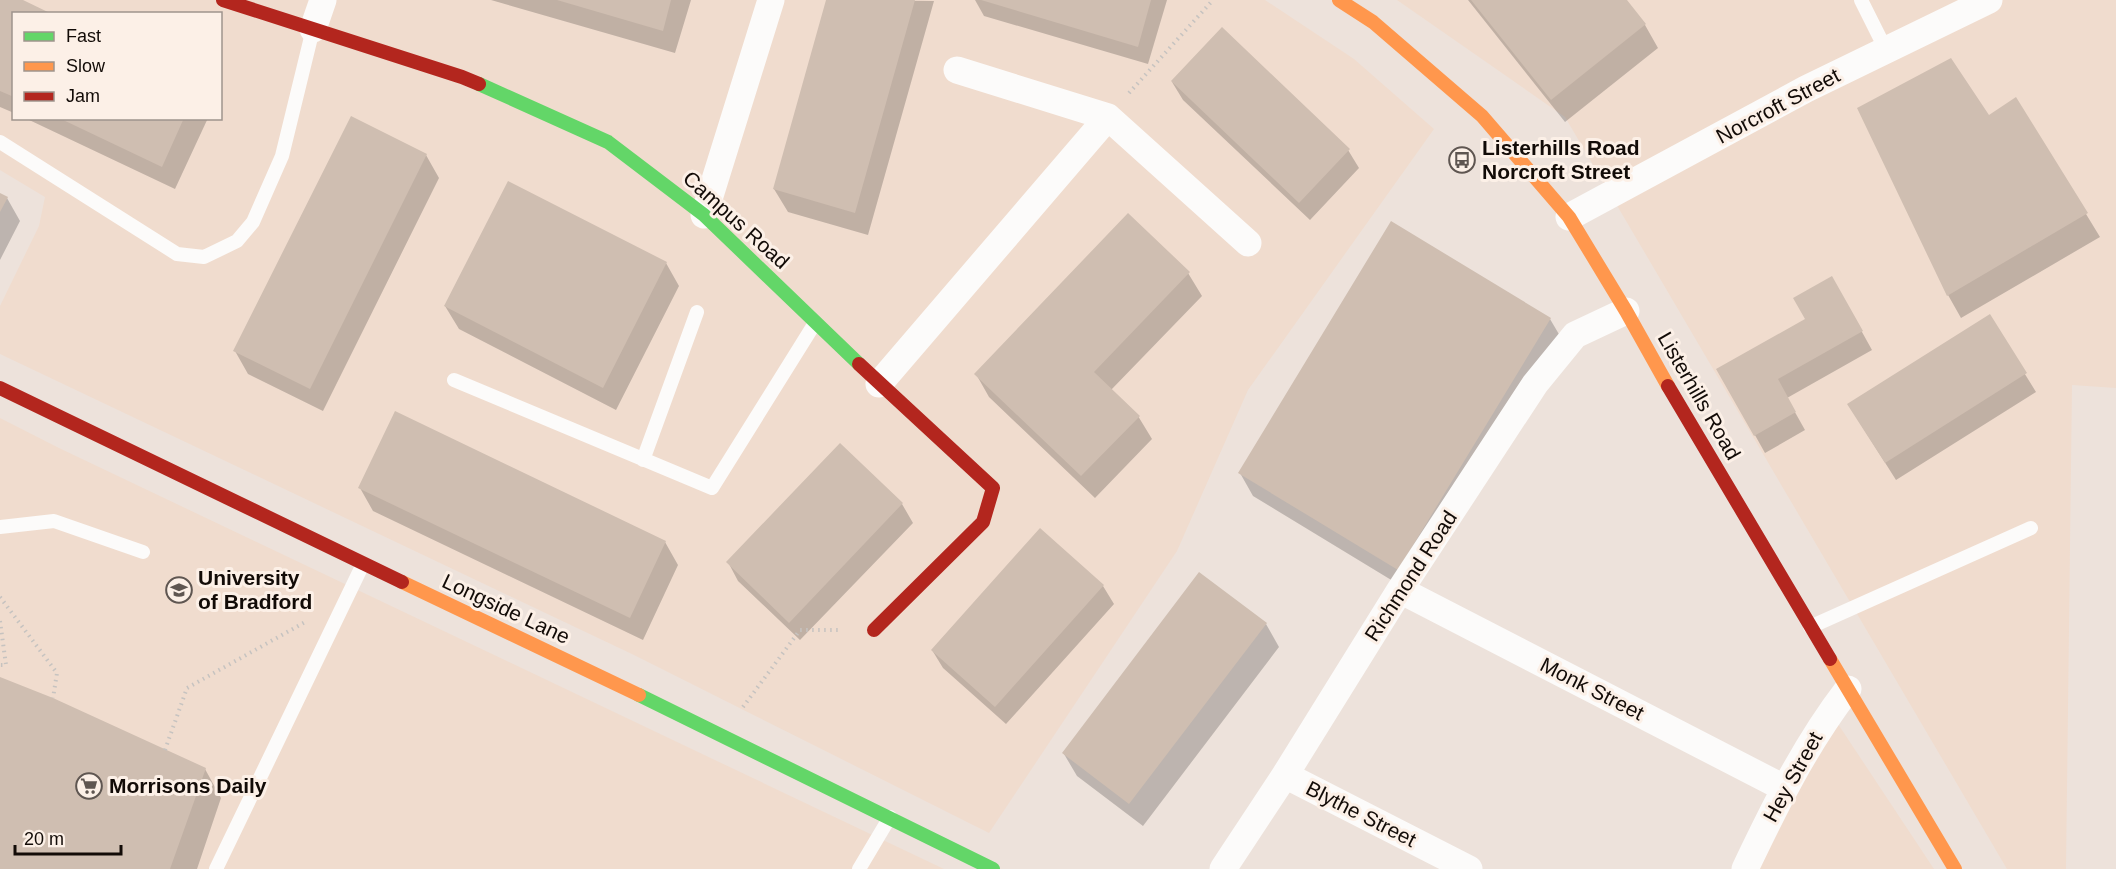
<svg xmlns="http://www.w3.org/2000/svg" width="2116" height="869" font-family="Helvetica,sans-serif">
	<rect width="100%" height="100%" fill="#ede2db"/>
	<path fill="#f0dcce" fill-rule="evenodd" d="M0,0H1265L1354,59L1434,129L1248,390L1177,551L989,833L634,655L0,354V306L39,226L45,197L0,170ZM14,14H220V118H14Z
		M1397,0H2116V388L2072,385L2066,869H2007L1565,117Z
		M0,418L59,448L944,869H0Z
		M1838,724L1934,869H1759L1787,807Z"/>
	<path fill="#0003" d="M0,0H20L14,14V113L0,107Z
		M491,0H691L675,53Z
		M828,0L934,1L868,235L788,212L774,189Z
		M975,0H1167L1148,64L984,16Z
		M1468,0H1625L1645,25L1658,48L1565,122Z
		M1172,82L1348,150L1359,168L1310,220L1183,100Z
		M2016,99L2100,237L1961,318L1948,295L1859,109L1989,117Z
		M25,118H208L175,189Z
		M426,155L439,178L323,411L248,374L235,351Z
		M0,195L7,198L20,221L0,260Z
		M666,263L679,286L616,410L459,329L445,306Z
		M1188,273L1202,296L1111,390L1138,416L1152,439L1095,498L989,397L976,374Z
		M1832,278L1872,350L1787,398L1805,430L1765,453L1718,369L1807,320Z
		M1989,316L2036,392L1896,480L1860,423Z
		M1550,319L1563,341L1411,592L1253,496L1240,473Z
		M840,445L902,504L913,523L800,640L738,581L728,562Z
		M360,488L665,542L678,565L643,640L373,511Z
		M1040,530L1103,586L1114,604L1006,724L943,668L932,650Z
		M1266,624L1279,647L1143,826L1077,776L1064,754Z
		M0,679L205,769L221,798L197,869H0Z"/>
	<path fill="#cfbeb1" d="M0,0H23L52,14H14V97L0,91Z
		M557,0H671L663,31Z
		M826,0H915L855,213L773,189Z
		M981,0H1151L1138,47Z
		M1471,0H1627L1646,24L1551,100Z
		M1222,27L1350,149L1299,203L1171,81Z
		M1951,58L1989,115L2016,97L2088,213L1947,296L1857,108Z
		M351,116L427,154L310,389L233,351Z
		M59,118H184L162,167Z
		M508,181L667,262L603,388L444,306Z
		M0,193L8,197L0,212Z
		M1128,213L1190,272L1094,372L1140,416L1081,476L974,374Z
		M1391,221L1551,318L1398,570L1238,473Z
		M1832,276L1863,331L1778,379L1796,412L1754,436L1716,369L1805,319L1793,298Z
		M1990,314L2027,373L1885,463L1847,404Z
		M395,411L666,541L630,618L358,488Z
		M840,443L903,503L789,623L726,562Z
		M1040,528L1104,585L995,707L931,650Z
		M1199,572L1267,623L1129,804L1062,753Z
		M0,677L53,698L206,768L170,869H0Z"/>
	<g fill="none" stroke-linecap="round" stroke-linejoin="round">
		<path stroke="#c6c3c0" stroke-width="4" stroke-dasharray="1.5 4.5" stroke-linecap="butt" d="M1129,93L1213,0
			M0,597L57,673L53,698
			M0,621L6,665H0
			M743,707L800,630H840
			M165,750L187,688L307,621"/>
		<path stroke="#fcfbfa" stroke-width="14" d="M1861,0L1886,50
			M0,142L177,254L204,257L237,241L253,222L282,156L313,29
			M454,380L712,488L815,323
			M643,460L697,312
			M0,527L54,521L143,552
			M1810,627L2031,528
			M216,869L363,564
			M859,869L890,817"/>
		<path stroke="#fcfbfa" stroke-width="27" d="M313,29L323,0
			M1108,117L1248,243
			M704,215L771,0
			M1569,217L1806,89L1989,0
			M879,384L1108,117L957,70
			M1400,590L1784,788
			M1285,775L1469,869
			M1223,869L1285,775L1400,590L1535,384L1575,335L1626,311
			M1745,869C1775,806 1805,745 1848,689"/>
		<path stroke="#63d668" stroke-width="14" d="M479,84L608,142L704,215L859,364
			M639,695L993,869"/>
		<path stroke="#ff974d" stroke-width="14" d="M1339,0L1373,22L1482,116L1569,217L1626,311L1668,386
			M402,582L639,695
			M1830,659L1955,869"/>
		<path stroke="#b3261e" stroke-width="14" d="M223,0L462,77L479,84
			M859,364L993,488L983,522L874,630
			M1668,386L1830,659
			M0,388L402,582"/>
	</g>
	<defs>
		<g id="bus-ring" transform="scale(1.35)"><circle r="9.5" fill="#fcf0e7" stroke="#5f5651" stroke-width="1.5"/><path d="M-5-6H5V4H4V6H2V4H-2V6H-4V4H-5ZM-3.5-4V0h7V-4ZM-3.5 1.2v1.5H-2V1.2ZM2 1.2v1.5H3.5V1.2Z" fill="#5f5651"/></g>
		<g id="university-ring" transform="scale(1.35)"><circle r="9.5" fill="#fcf0e7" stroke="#5f5651" stroke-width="1.5"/><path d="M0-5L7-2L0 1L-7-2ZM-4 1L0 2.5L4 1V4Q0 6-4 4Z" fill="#5f5651"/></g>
		<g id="supermarket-ring" transform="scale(1.35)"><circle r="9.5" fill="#fcf0e7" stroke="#5f5651" stroke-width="1.5"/><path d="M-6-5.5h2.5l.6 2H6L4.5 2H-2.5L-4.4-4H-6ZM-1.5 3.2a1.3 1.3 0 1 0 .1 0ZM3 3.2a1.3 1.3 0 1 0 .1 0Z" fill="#5f5651"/></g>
	</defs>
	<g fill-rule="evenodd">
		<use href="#bus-ring" x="1462" y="160"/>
		<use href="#university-ring" x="179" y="590"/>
		<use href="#supermarket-ring" x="89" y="786"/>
	</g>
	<g text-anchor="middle" stroke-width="6" stroke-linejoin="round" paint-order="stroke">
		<g font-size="21" fill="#120b07" stroke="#fcf0e7">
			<text transform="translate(1778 106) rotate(-28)" y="7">Norcroft Street</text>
			<text transform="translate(736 220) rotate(42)" y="7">Campus Road</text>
			<text transform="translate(1699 396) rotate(60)" y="7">Listerhills Road</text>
			<text transform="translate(1411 576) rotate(-57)" y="7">Richmond Road</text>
			<text transform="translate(506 609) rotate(25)" y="7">Longside Lane</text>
			<text transform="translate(1592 689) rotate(27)" y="7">Monk Street</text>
			<text transform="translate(1793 777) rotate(-61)" y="7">Hey Street</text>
			<text transform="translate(1361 814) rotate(27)" y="7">Blythe Street</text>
		</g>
		<g font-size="21" font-weight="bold" fill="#120b07" stroke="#fcf0e7" text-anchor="start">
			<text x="1482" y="155">Listerhills Road<tspan x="1482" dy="24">Norcroft Street</tspan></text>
			<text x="198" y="585">University<tspan x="198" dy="24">of Bradford</tspan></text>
			<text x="109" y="793">Morrisons Daily</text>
		</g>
	</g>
	<rect x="12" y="12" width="210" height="108" fill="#fcf0e7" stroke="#9e948d" stroke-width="1.5"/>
	<rect x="24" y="32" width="30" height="9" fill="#63d668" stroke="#9e948d" stroke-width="1.5"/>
	<text x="66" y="42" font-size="18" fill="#120b07">Fast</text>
	<rect x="24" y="62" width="30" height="9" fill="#ff974d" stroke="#9e948d" stroke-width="1.5"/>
	<text x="66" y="72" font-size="18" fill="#120b07">Slow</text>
	<rect x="24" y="92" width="30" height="9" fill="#b3261e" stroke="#9e948d" stroke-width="1.5"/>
	<text x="66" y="102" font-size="18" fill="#120b07">Jam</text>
	<path d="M15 845v9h106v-9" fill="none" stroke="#120b07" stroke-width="3"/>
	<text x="24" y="845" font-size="18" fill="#120b07" stroke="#fcf0e7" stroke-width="4.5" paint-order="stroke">20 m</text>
</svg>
